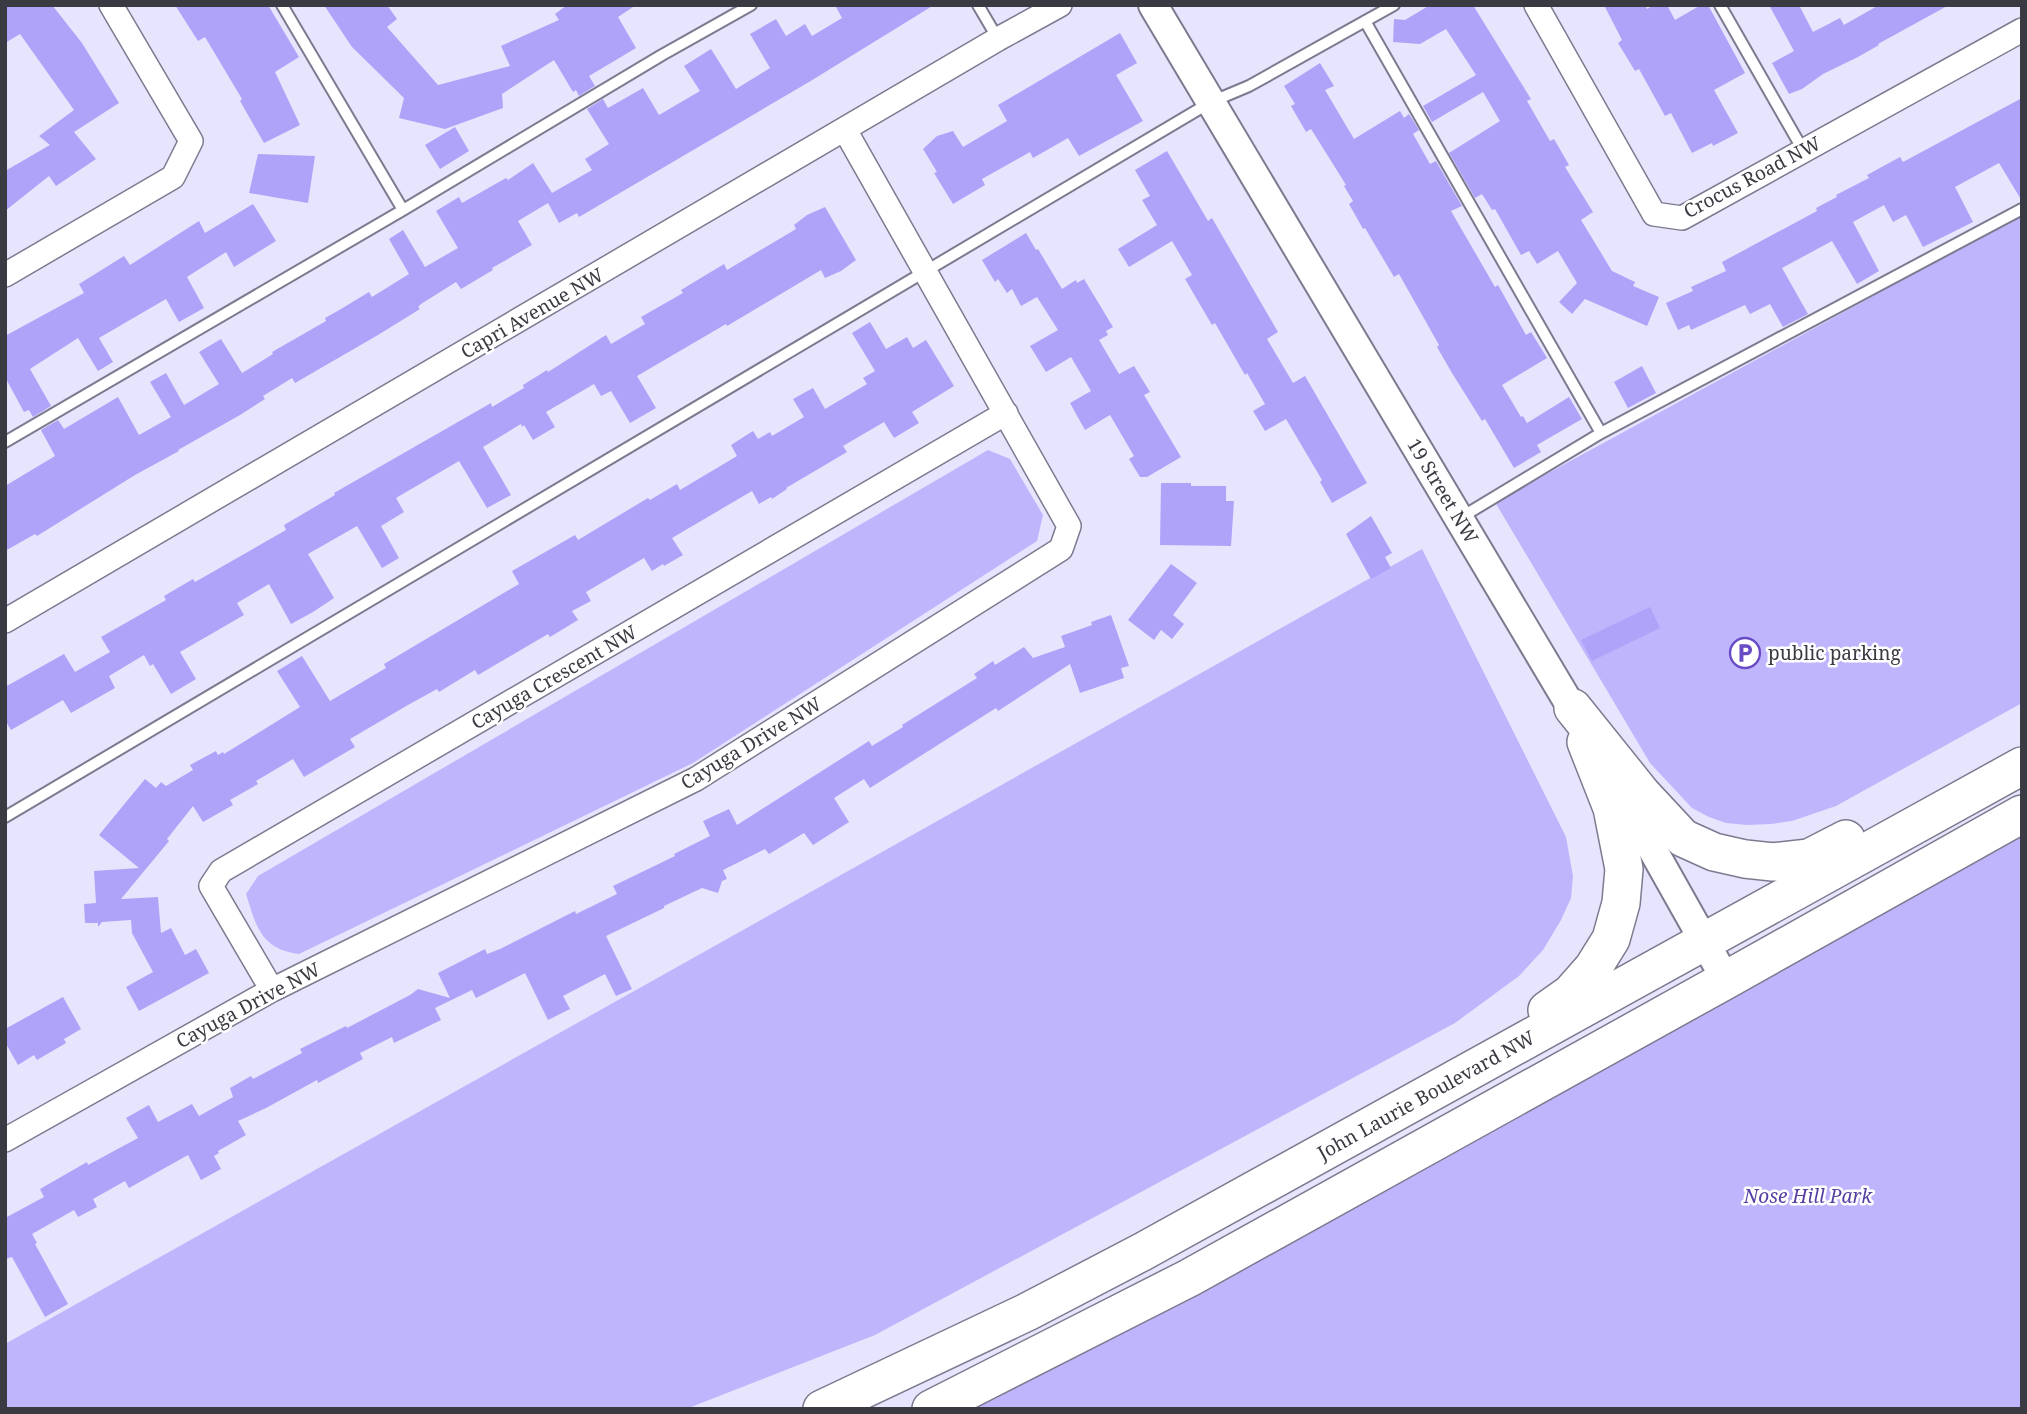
<svg xmlns="http://www.w3.org/2000/svg" width="2027" height="1414" font-family="'Noto Serif',serif">
	<rect width="100%" height="100%" fill="#e7e5fd"/>
	<path fill="#beb5fd" d="M2022,215V703L1836,806L1792,821L1771,824L1747,825L1726,823L1709,817L1692,808L1650,763L1495,502Z
		M988,450L1010,459L1043,515L1037,541L693,763L299,954C261,949 256,926 246,894L258,876Z
		M1422,549L1566,837L1573,876L1571,898L1561,920L1543,950L1519,976L1455,1023L875,1335L686,1409H5V1344Z
		M2022,829V1409H973L995,1399L1372,1196Z"/>
	<path fill="#aea3f9" d="M5,5H52L82,43L119,103L74,132L96,159L56,186L49,176L5,211V171L50,145L39,136L74,110L20,34L5,43Z
		M175,5H268L299,57L275,72L300,125L264,143L240,101L242,99L205,37L198,41Z
		M324,5H387L397,19L387,27L438,85L510,66L501,46L559,20L555,14L567,5H636L618,17L636,48L589,76L595,86L579,96L576,90L573,92L554,60L502,94L503,108L445,129L399,118L404,98L352,47Z
		M835,5H934L809,82L579,217L577,213L559,223L548,203L518,221L532,245L492,268L493,270L461,289L456,282L421,304L418,307L420,309L378,335L295,383L292,378L263,396L265,399L240,415L178,450L179,451L135,475L37,536L35,534L5,551V486L55,456L41,430L58,420L64,429L118,397L139,435L171,417L150,382L166,373L184,405L219,384L199,352L221,339L242,373L273,354L272,352L326,321L325,318L341,309L369,292L372,297L409,274L389,239L403,230L425,267L458,248L436,211L459,197L462,203L506,178L508,180L533,163L552,193L592,170L585,159L609,144L587,109L603,99L608,108L643,88L659,115L700,91L684,66L711,49L736,89L770,68L750,34L776,19L786,36L805,24L812,36L842,18Z
		M1430,5H1473L1531,99L1527,101L1550,141L1554,139L1569,165L1565,167L1593,212L1581,220L1612,271L1635,282L1633,286L1659,297L1647,326L1585,299L1572,314L1559,302L1577,283L1558,251L1537,264L1529,251L1521,255L1495,209L1492,210L1482,194L1475,198L1449,153L1500,121L1483,92L1432,122L1423,106L1476,75L1446,29L1420,44L1393,42L1394,19L1405,20Z
		M1604,5H1645L1647,9L1654,5H1667L1675,20L1701,5H1708L1745,73L1714,90L1738,133L1713,146L1712,143L1692,153L1671,113L1665,116L1639,69L1635,71L1618,43L1622,40Z
		M1769,5H1799L1813,32L1840,18L1844,25L1879,5H1949L1878,44L1879,45L1858,57L1823,74L1802,89L1789,94L1772,63L1794,51Z
		M1120,33L1137,63L1116,75L1143,121L1079,156L1068,138L1033,158L1030,152L982,179L985,185L953,204L934,173L937,172L923,149L937,136L953,131L963,147L1007,121L998,105Z
		M1320,63L1334,86L1325,90L1354,139L1400,111L1404,118L1409,114L1419,130L1413,134L1430,164L1436,161L1462,206L1451,211L1495,287L1498,285L1526,335L1531,332L1547,358L1502,385L1521,417L1523,416L1527,423L1569,397L1582,419L1537,445L1541,452L1514,468L1485,419L1482,421L1452,373L1437,347L1439,345L1399,274L1394,277L1365,228L1363,229L1349,204L1353,201L1344,186L1346,185L1328,156L1311,129L1306,132L1291,106L1295,104L1284,86Z
		M2022,98V201L1999,163L1955,187L1973,222L1923,247L1906,215L1893,222L1884,205L1853,222L1879,271L1857,284L1832,241L1782,268L1808,314L1783,327L1770,304L1750,314L1745,305L1691,330L1689,325L1678,330L1666,303L1693,291L1691,287L1726,271L1722,262L1817,211L1816,208L1837,197L1836,195L1869,178L1867,175L1900,157L1903,162Z
		M455,127L469,151L440,169L425,145Z
		M1167,151L1208,221L1212,218L1278,332L1267,339L1293,383L1305,376L1367,483L1332,503L1320,482L1322,480L1286,419L1265,431L1253,411L1265,404L1247,373L1245,375L1215,323L1212,325L1185,279L1192,275L1172,241L1129,267L1118,249L1157,225L1142,200L1150,196L1135,170Z
		M258,154L315,156L308,203L249,193Z
		M253,204L276,241L234,267L226,252L187,277L204,308L179,322L166,299L99,338L113,362L98,371L78,338L30,369L51,406L33,417L29,410L24,412L5,377V336L84,293L79,284L124,256L130,265L199,221L205,233Z
		M825,207L856,260L841,271L825,278L821,270L727,326L726,324L637,376L656,408L630,423L611,391L601,396L594,384L546,412L555,427L533,440L524,425L522,427L521,424L483,447L511,495L487,508L459,461L396,498L404,512L381,526L399,558L382,568L357,526L308,554L334,598L313,612L291,624L269,584L237,603L244,615L180,652L196,679L171,694L153,664L150,666L144,655L109,676L115,688L71,713L63,700L11,730L5,720V687L64,654L75,672L110,652L101,637L166,600L164,596L193,579L195,582L286,530L284,525L335,495L334,493L491,403L492,407L524,388L523,385L547,370L548,372L606,335L611,344L645,324L641,317L683,293L681,290L724,264L727,270L796,229L794,225L807,215Z
		M1026,233L1036,250L1038,249L1062,289L1076,280L1077,283L1084,279L1113,327L1106,331L1108,335L1099,340L1119,374L1134,366L1150,392L1144,395L1181,457L1147,477H1140L1129,459L1134,456L1110,415L1085,430L1070,403L1091,391L1071,357L1046,372L1030,346L1058,330L1037,297L1021,306L1012,289L1007,293L998,279L995,282L982,260Z
		M870,322L886,349L907,337L913,348L926,340L954,386L912,412L919,423L894,438L884,422L843,446L847,452L786,488L787,489L772,499L771,497L759,504L752,491L672,538L683,555L664,566L663,564L652,571L644,558L586,592L591,601L572,611L578,620L550,637L548,634L478,675L475,670L439,692L437,689L408,705L350,739L355,747L304,777L293,759L256,781L258,784L230,800L233,805L203,822L193,806L167,839L169,841L121,899L158,897L161,933L171,928L185,955L196,949L209,973L139,1011L126,987L153,972L132,933L131,920L102,922L98,927V923H85L84,904L96,903L94,871L139,868L99,835L145,779L156,788L161,782L166,786L193,770L190,765L216,751L218,755L223,752L224,754L300,707L277,671L302,656L330,701L386,668L384,664L519,584L512,571L575,535L578,540L648,498L650,500L677,484L680,490L737,456L731,445L753,431L758,439L770,432L772,436L804,417L793,399L813,388L825,409L867,384L863,378L875,371L852,333Z
		M1642,366L1656,393L1628,408L1614,382Z
		M1161,483H1191V486H1226V501H1234L1231,546L1160,545Z
		M1371,516L1392,553L1385,557L1391,568L1371,579L1346,534Z
		M1171,564L1197,583L1173,615L1184,624L1172,639L1161,630L1154,640L1128,620Z
		M1650,607L1660,628L1592,661L1581,640Z
		M1111,615L1129,666L1121,668L1124,678L1080,693L1070,664L998,711L996,708L870,788L864,779L834,798L849,822L813,845L804,833L769,854L765,849L723,870L727,879L722,881L718,893L702,888L664,906V908L606,936L632,989L616,996L605,974L563,996L570,1009L548,1020L525,973L476,998L472,990L435,1008L441,1020L394,1043L392,1037L360,1053L363,1059L318,1083L317,1080L266,1108L238,1121L246,1135L218,1151L219,1153L214,1156L221,1169L201,1180L188,1155L129,1188L125,1181L93,1199L97,1207L78,1217L74,1210L32,1234L37,1243L35,1244L68,1304L45,1317L12,1257L5,1259V1218L44,1197L40,1189L87,1162L88,1165L138,1138L126,1118L149,1105L158,1122L192,1104L199,1116L233,1097L230,1088L251,1076L253,1079L302,1053L300,1049L346,1026L347,1028L410,995L418,989L450,998L438,973L485,949L487,954L500,949L575,911L576,914L617,894L613,886L675,856L674,854L710,836L703,821L729,809L737,825L869,741L872,746L903,727L902,725L977,678L974,674L993,661L995,665L1024,647L1033,658L1065,647L1061,636L1092,625L1091,622Z
		M63,997L81,1029L64,1039L66,1043L37,1060L34,1055L18,1065L5,1042V1029Z"/>
	<g fill="none" stroke-linecap="round" stroke-linejoin="round">
		<g stroke="#7c7a8f" stroke-width="14">
			<path id="service" d="M282,5L403,210
				M978,5L998,39
				M1720,5L1803,150
				M1365,21L1601,433
				M5,442L403,210L662,55L751,5
				M1460,518L1601,433L2022,209
				M5,817L1211,102L1249,86L1394,5"/>
		</g>
		<g stroke="#7c7a8f" stroke-width="26">
			<path id="minor" d="M1536,5L1654,214L1682,218L2022,30
				M5,275L173,177L191,141L111,5
				M5,621L998,39L1060,5
				M272,990L211,886L221,871L1006,413
				M5,1140L272,990L696,779L1061,549L1069,526L845,130"/>
		</g>
		<g stroke="#7c7a8f" stroke-width="32">
			<path id="tertiary" d="M1153,5L1582,725
				M1614,781L1726,980"/>
		</g>
		<g stroke="#7c7a8f" stroke-width="40">
			<path id="primary" d="M1573,708L1642,794L1683,838L1714,852L1745,859L1773,862L1809,858L1846,839
				M1547,1010L1571,993L1593,968L1611,939L1621,903L1624,869L1612,808L1586,742
				M822,1409L1027,1312L1142,1252L2022,766
				M931,1409L1189,1278L1726,980L2022,814"/>
		</g>
		<use href="#service" stroke="#fff" stroke-width="10"/>
		<use href="#minor" stroke="#fff" stroke-width="23"/>
		<use href="#tertiary" stroke="#fff" stroke-width="28"/>
		<use href="#primary" stroke="#fff" stroke-width="37"/>
	</g>
	<defs>
		<g id="parking-ring" transform="scale(1.575)"><circle r="9.5" fill="#fff" stroke="#694cc5" stroke-width="1.5"/><path d="M-3.5-5.5H1a3.5 3.5 0 0 1 0 7H-1V5.5H-3.5ZM-1-3.4V-.6H.8a1.4 1.4 0 0 0 0-2.8Z" fill="#694cc5"/></g>
	</defs>
	<g fill-rule="evenodd">
		<use href="#parking-ring" x="1745" y="653"/>
	</g>
	<g text-anchor="middle" stroke-width="5" stroke-linejoin="round" paint-order="stroke">
		<g font-size="19" fill="#3a3a43" stroke="#fff">
			<text transform="translate(1752 177) rotate(-28)" y="7">Crocus Road NW</text>
			<text transform="translate(532 313) rotate(-30)" y="7">Capri Avenue NW</text>
			<text transform="translate(1443 491) rotate(59)" y="7">19 Street NW</text>
			<text transform="translate(554 677) rotate(-30)" y="7">Cayuga Crescent NW</text>
			<text transform="translate(751 743) rotate(-31)" y="7">Cayuga Drive NW</text>
			<text transform="translate(248 1005) rotate(-28)" y="7">Cayuga Drive NW</text>
			<text transform="translate(1426 1095) rotate(-29)" y="7">John Laurie Boulevard NW</text>
		</g>
		<g font-size="19" fill="#3a3a43" stroke="#fff" text-anchor="start">
			<text x="1768" y="660">public parking</text>
		</g>
		<g font-size="19" font-style="italic" fill="#563fa2" stroke="#fff">
			<text x="1808" y="1203">Nose Hill Park</text>
		</g>
	</g>
	<rect width="2027" height="1414" fill="none" stroke="#3a3a43" stroke-width="14"/>
</svg>
